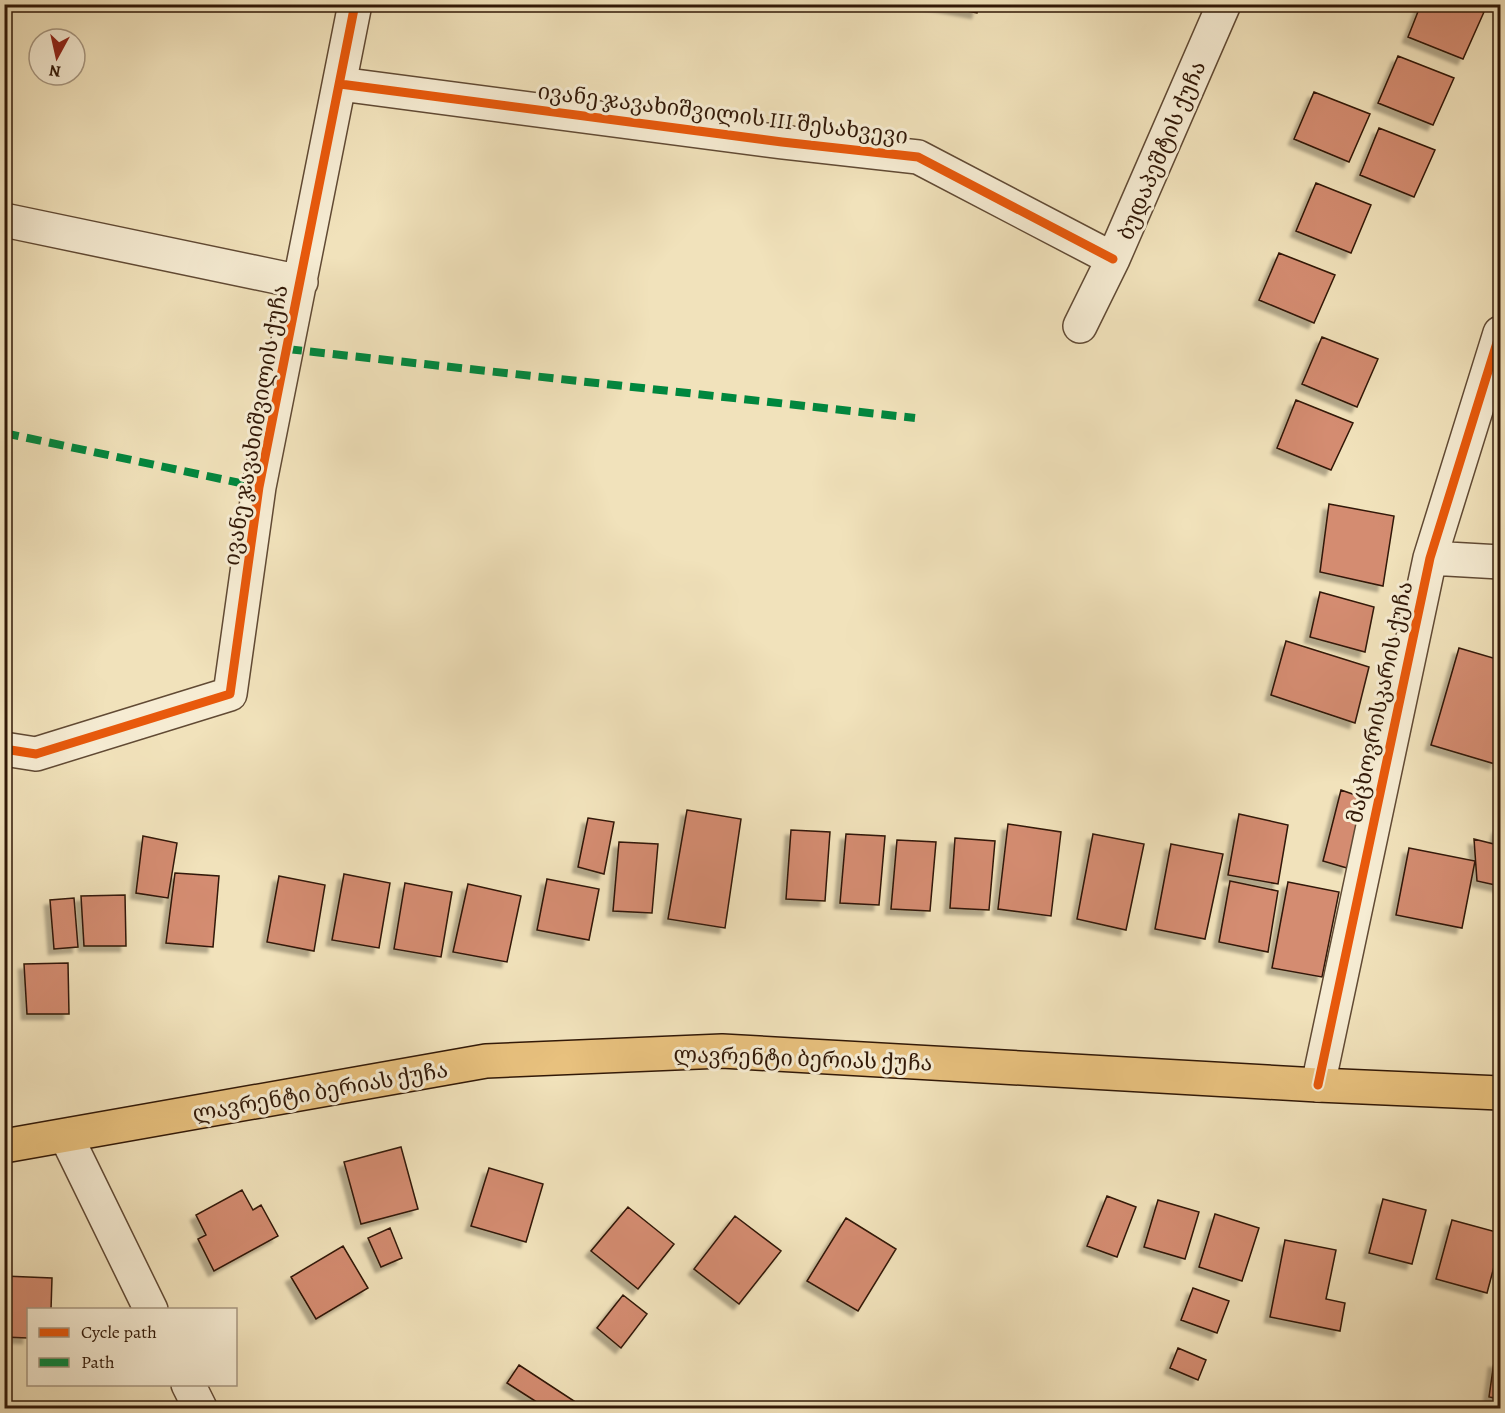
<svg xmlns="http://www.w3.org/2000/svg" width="1505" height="1413" font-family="Alegreya,'Noto Serif Georgian',serif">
	<defs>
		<filter id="shadow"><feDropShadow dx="-5.5" dy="5.5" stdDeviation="1.5" flood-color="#0004"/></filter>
	</defs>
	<rect width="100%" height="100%" fill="#f1e2bb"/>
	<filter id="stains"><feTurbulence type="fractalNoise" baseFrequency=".00333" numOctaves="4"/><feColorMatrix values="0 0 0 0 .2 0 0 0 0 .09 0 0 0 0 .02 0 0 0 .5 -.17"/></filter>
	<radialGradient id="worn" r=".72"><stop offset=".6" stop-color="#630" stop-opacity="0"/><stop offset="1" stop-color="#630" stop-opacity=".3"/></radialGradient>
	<path fill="#d48c71" stroke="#311807" stroke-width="1.5" filter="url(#shadow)" d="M930,4H979L977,13Z
		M1421,4H1464L1484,12L1463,59L1408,37Z
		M1398,56L1454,78L1433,125L1378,103Z
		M1314,92L1370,114L1349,162L1294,139Z
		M1379,128L1435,150L1414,197L1360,175Z
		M1316,183L1371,205L1351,253L1296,231Z
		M1279,253L1335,275L1314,323L1259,300Z
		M1322,337L1378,359L1357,407L1302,384Z
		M1296,400L1353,423L1331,470L1277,448Z
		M1329,504L1394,516L1383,586L1320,572Z
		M1320,592L1374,607L1365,652L1310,637Z
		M1286,641L1369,667L1355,723L1271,695Z
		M1459,648L1500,660V747L1495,764L1431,745Z
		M1341,790L1364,798L1347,868L1323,861Z
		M687,810L741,819L725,928L668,919Z
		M1239,814L1288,825L1278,884L1228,875Z
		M588,818L614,822L604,874L578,867Z
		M1008,824L1061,832L1051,916L998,909Z
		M1498,828L1500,829V886L1477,881L1474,839L1494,844Z
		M791,830L830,832L825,901L786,899Z
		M846,834L885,836L879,905L840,903Z
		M1093,834L1144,844L1126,930L1077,919Z
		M143,836L177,843L168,898L136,893Z
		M955,838L995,841L989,910L950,908Z
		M897,840L936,842L930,911L891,909Z
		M619,842L658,844L652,913L613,911Z
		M1171,844L1223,854L1205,939L1155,929Z
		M1409,848L1475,861L1462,928L1396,915Z
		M175,873L219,876L213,947L166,943Z
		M344,874L390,883L379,948L332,940Z
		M279,876L325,885L314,951L267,942Z
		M547,879L599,889L589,940L537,930Z
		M1230,881L1278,891L1268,952L1219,942Z
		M1288,882L1339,892L1322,977L1272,968Z
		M405,883L452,892L441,957L394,949Z
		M468,884L521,896L507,962L453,952Z
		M125,895L126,946H84L81,896Z
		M74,898L78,947L54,949L50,900Z
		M68,963L69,1014H27L24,964Z
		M401,1147L418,1209L361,1224L344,1162Z
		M489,1168L543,1184L526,1242L471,1226Z
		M242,1190L253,1210L261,1205L278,1236L214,1271L198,1239L206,1235L196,1215Z
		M1107,1196L1136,1207L1117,1257L1087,1246Z
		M1383,1199L1426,1210L1412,1264L1369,1253Z
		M1158,1200L1199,1212L1185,1259L1144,1247Z
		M628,1207L674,1244L638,1289L591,1251Z
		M1215,1214L1259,1228L1242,1281L1199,1267Z
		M735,1216L781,1251L739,1304L694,1269Z
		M846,1218L896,1249L858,1311L807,1281Z
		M1452,1220L1500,1233V1244L1487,1293L1436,1279Z
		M390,1228L402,1258L381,1267L368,1238Z
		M1285,1240L1336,1250L1326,1299L1345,1303L1340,1331L1270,1317Z
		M343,1246L368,1288L316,1319L291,1277Z
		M4,1276L52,1278L51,1310H28V1338L4,1337Z
		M1193,1288L1229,1301L1217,1333L1181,1320Z
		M623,1295L647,1314L621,1348L597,1328Z
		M1178,1348L1206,1360L1198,1380L1170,1368Z
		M1494,1362L1500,1363V1399L1489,1397Z
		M519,1365L574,1401L569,1408H546L507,1383Z"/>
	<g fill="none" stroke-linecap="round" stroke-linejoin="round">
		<g stroke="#614a34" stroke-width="36">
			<path id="minor" d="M340,84L782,142L918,157L1113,259
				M4,220L301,282
				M1080,326L1113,259L1224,4
				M1430,558L1500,562
				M4,749L36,754L230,694L259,487L355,4
				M1318,1085L1430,558L1500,333
				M66,1136L151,1310
				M188,1384L200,1408"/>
		</g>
		<g stroke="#311807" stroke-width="36">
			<path id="major" d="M4,1146L486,1061L722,1051L1318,1085L1500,1093"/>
		</g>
		<use href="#minor" stroke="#f6ecd3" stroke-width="33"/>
		<use href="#major" stroke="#e8c17e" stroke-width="33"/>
		<path stroke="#00873e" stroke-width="8" stroke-dasharray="15 8" stroke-linecap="butt" d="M287,349L915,418
			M4,433L259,487"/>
		<g stroke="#f6ecd3" stroke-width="13">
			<path id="cycleway" d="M340,84L782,142L918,157L1113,259
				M4,749L36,754L230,694L259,487L355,4
				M1318,1085L1430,558L1500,333"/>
		</g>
		<use href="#cycleway" stroke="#e8590c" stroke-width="9"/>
	</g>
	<g text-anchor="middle" stroke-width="6" stroke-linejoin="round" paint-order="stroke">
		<g font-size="22" fill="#311807" stroke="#f6ecd3">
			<text transform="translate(723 113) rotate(7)" y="8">ივანე ჯავახიშვილის III შესახვევი</text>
			<text transform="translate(1161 150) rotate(-67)" y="8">ბუდაპეშტის ქუჩა</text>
			<text transform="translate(255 425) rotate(-80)" y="8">ივანე ჯავახიშვილის ქუჩა</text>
			<text transform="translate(1379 702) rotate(-78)" y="8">მაცხოვრისკარის ქუჩა</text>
			<text transform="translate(803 1058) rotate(2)" y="8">ლავრენტი ბერიას ქუჩა</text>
			<text transform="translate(320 1091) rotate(-10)" y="8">ლავრენტი ბერიას ქუჩა</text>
		</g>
	</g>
	<rect width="1505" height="1413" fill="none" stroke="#f1e2bb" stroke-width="24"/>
	<rect x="6" y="6" width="1493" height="1401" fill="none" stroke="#311807" stroke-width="3"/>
	<rect x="12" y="12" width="1481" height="1389" fill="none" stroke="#311807" stroke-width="1.5"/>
	<rect x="27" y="1308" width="210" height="78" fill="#f6ecd3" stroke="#a79781" stroke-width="1.5"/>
	<rect x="39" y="1328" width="30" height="9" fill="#e8590c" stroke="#a79781" stroke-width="1.5"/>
	<text x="81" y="1338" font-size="18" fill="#311807">Cycle path</text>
	<rect x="39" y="1358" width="30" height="9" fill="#00873e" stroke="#a79781" stroke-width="1.5"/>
	<text x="81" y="1368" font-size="18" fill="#311807">Path</text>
	<g transform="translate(57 57) rotate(188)"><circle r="28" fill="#f6ecd3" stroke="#a79781" stroke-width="1.5"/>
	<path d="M0-4.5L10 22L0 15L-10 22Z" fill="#8f2418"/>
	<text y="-9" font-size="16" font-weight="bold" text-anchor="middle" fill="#311807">N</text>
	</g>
	<rect width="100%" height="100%" filter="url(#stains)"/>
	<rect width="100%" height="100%" fill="url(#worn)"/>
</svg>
